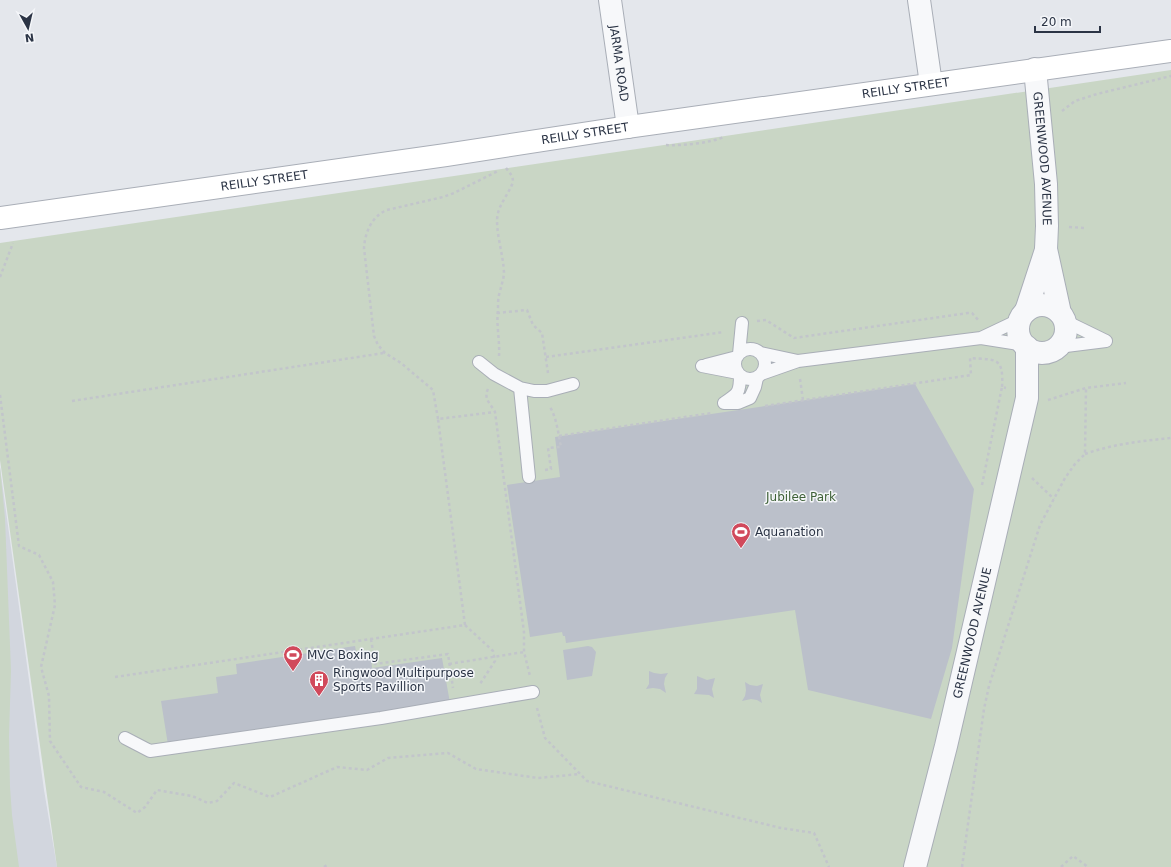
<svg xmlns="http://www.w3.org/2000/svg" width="1171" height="867" font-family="'DejaVu Sans',sans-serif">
	<rect width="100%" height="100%" fill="#e4e7ec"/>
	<path fill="#d2d6de" d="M0,467L44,790L57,867H0Z"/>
	<path fill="#c9d6c5" d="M1171,70V867H57L0,460V243Z
		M0,467L5,518L11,671L9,736L10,787L12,815L19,867H0Z"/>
	<path fill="#bbc0ca" d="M915,384L974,489L952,648L931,719L808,690L795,610L566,643L565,636H563L562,632L530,637L507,485L560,477L555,437Z
		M355,646L357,656L371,654L372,668L442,658L450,703L168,745L161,701L218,693L216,677L237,674L236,664Z
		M588,646L592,647L596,652L592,676L567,680L563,650Z
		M649,671L654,673L661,674L668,673L665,678L664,684L666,693L660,689L653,688L646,689L649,684Z
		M697,676L707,680L715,678L712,689L714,698L709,695L694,694L697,689Z
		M745,682L750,685L757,686L763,684L760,695L762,703L757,700L751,699L742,701L745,696L746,690Z"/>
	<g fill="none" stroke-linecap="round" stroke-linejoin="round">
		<g stroke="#a9aeb7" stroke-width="14">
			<path id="lane" d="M1065,321L1106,341
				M981,338L1021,319
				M1058,347L1106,341
				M735 364a15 15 0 1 1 30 0a15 15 0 1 1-30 0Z
				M760,353L798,361
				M739,354L742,323
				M479,362L494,374L520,388L534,391H547L573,384
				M706,365L737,357
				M702,366L738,373
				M761,374L798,361L981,338L1024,345
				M520,388L529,477
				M724,403H738L750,398L755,387L757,378
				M724,403C738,394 740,393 740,375
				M125,738L150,751L381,718L533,692"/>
		</g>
		<g stroke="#a9aeb7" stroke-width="24">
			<g id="street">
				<path id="s1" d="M610,0L628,127"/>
				<path d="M919,0L931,84"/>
				<path id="s2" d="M1035,69L1046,184L1047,226L1046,249L1060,313"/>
				<circle cx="1042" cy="329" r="24"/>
				<path d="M1026,311L1046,250"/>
				<path id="s3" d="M915,867L946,746L1027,398V347"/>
			</g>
		</g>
		<g stroke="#a9aeb7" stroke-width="24">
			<g id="secondary">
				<path id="s4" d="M0,218L446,155L628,127L1171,51"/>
			</g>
		</g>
		<path stroke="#c2c5cb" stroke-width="2.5" stroke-dasharray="3 3" stroke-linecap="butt" d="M1062,111L1075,101L1097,94L1171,76
			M666,145C682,146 710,143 724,137
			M1069,227L1085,228
			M0,277L13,243
			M497,313L527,310L533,325L542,333L548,373
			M757,321L766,320L794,338L968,313H972L979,321
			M499,356C500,340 496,325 498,310C498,305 498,299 499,295C501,287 503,281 504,274C504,256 494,228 498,213C501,202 509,193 513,182C513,176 510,173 506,168
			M546,357L724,332
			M800,379L803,400
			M488,389C483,399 491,404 495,412L524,632V652L530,676
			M0,395L19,546L39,555L53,582L55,605L41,667L49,696L50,741L81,787L104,792L137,813L145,807L157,790L192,796L208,803L217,801L234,783L270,797L337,767L367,770L388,758L448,753L476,769L538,778L580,774
			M1048,400L1086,388L1126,383
			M72,401L384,353
			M765,406L971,375L970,358C995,360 1004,356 1002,387
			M438,419L433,390L401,363L385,353L378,345L374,336L364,248C365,232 372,216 387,210L443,197L454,193L498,171
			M559,436L712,413
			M1085,454C1113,444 1142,441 1171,438
			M545,470L551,469L548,448L561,447C558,433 557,419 550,407
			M1032,478L1054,499
			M982,485L1002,387L1006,388
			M465,625L493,651L495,661L480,684
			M371,639L375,664L448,654L453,688
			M449,664L524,652
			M115,677L465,625L438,419L495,412
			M537,708L545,738L587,781L781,828L814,833L829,867
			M324,867L327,865
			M962,867L984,709L989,686L1040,525L1065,478L1075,464L1085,454L1086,388
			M1061,867L1073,856L1088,867"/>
		<use href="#lane" stroke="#f7f8fa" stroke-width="12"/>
		<use href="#street" stroke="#f7f8fa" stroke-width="22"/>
		<use href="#secondary" stroke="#fff" stroke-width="22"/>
	</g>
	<defs>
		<g id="stadium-pin" transform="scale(1)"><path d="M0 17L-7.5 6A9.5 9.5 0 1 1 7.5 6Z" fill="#d1495b" stroke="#f4f6f9"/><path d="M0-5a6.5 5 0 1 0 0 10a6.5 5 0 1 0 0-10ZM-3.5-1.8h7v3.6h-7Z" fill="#fff"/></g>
		<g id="building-pin" transform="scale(1)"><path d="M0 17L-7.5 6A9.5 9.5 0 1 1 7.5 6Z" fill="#d1495b" stroke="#f4f6f9"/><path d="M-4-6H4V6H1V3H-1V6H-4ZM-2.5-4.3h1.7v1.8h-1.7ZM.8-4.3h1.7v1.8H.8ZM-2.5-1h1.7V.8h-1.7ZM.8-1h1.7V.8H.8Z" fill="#fff"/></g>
	</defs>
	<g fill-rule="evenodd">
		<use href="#stadium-pin" x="741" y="532"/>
		<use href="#stadium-pin" x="293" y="655"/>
		<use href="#building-pin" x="319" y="680"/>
	</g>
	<g text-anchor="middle" stroke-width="3" stroke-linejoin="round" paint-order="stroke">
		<g font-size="12" fill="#2b3445" stroke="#f4f6f9">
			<text dy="4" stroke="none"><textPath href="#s1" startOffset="64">JARMA ROAD</textPath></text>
			<text dy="4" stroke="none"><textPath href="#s4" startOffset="915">REILLY STREET</textPath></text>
			<text dy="4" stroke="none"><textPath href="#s4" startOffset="591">REILLY STREET</textPath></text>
			<text dy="4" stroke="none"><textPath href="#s2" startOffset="90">GREENWOOD AVENUE</textPath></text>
			<text dy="4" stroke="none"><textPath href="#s4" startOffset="267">REILLY STREET</textPath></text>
			<text dy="4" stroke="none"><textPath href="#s3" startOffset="241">GREENWOOD AVENUE</textPath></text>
		</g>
		<g font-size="12" fill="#3f6138" stroke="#f4f6f9">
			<text x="801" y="501">Jubilee Park</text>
		</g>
		<g font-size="12" fill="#2b3445" stroke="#f4f6f9" text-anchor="start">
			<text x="755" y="536">Aquanation</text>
			<text x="307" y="659">MVC Boxing</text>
			<text x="333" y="677">Ringwood Multipurpose<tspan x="333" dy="14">Sports Pavillion</tspan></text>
		</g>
	</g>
	<g transform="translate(28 28) rotate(172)" stroke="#f4f6f9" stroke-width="3" paint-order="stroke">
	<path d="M0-3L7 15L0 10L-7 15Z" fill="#2b3445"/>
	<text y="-6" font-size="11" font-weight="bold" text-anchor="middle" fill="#2b3445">N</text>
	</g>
	<path d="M1035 26v6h65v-6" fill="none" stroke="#2b3445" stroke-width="2"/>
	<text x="1041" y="26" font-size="12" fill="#2b3445" stroke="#f4f6f9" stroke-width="3" paint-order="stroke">20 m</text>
</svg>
